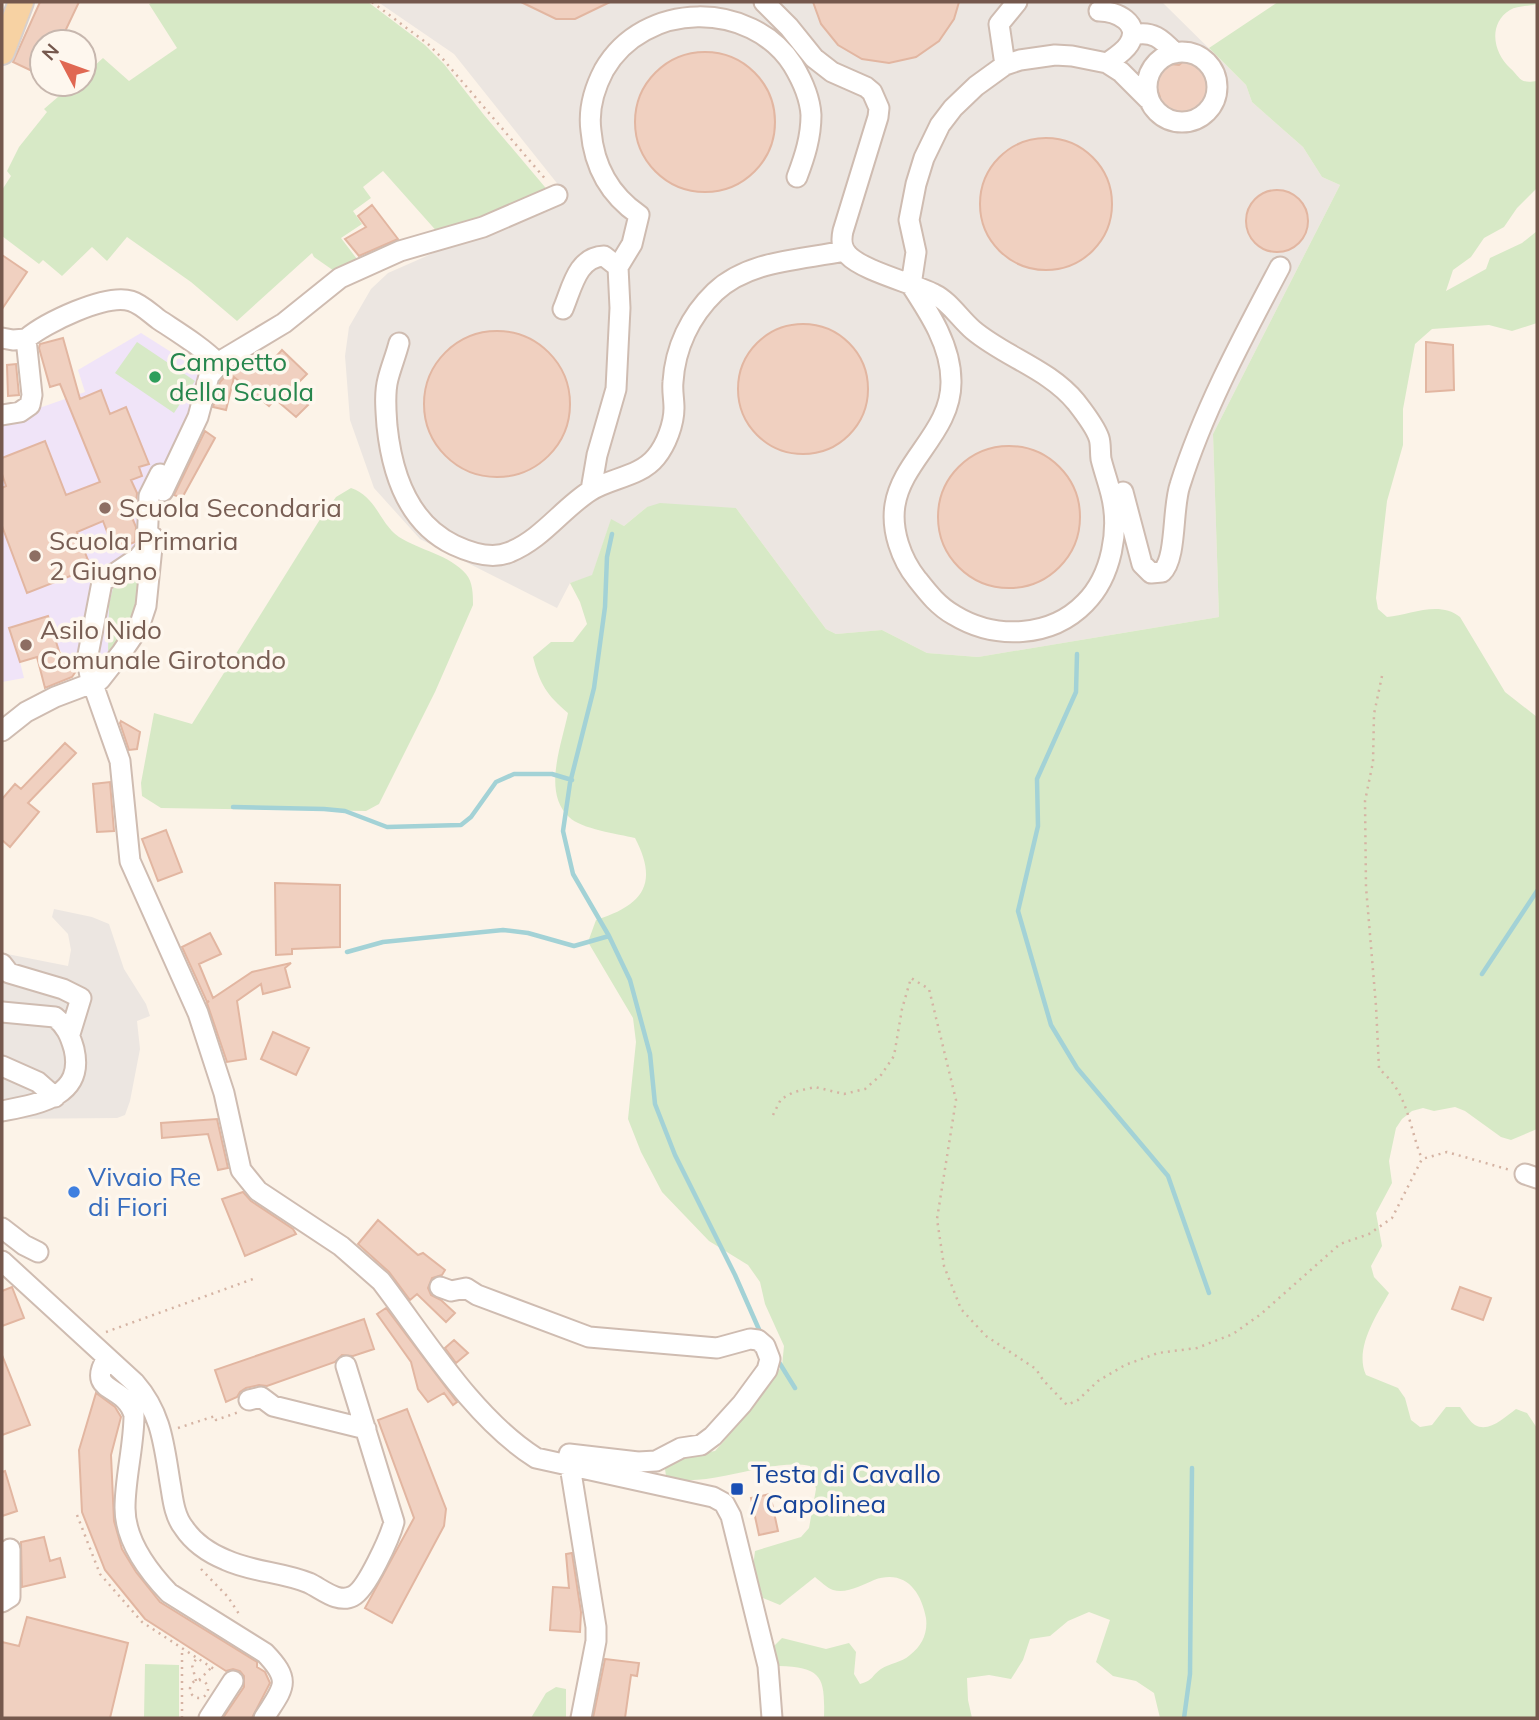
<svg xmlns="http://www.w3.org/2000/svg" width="1539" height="1720" font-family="Mulish,sans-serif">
	<rect width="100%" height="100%" fill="#fcf3e8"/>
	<path fill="#ece6e1" d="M378,2H1162L1246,85L1252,102L1303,147L1322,177L1340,185L1213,434L1219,617L978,657L927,653L882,630L836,634L826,629L736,508L647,507L624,526L611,520L592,576L570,583L557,608L420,539L374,488L350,420L345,356L349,327L371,289L388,273L495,226L560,187L454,54Z
		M54,909L92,917L109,924L124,969L146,1004L150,1016L137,1021L140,1049L130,1101L125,1115L117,1118L2,1119V953L68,966L71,950L68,934L52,917Z"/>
	<path fill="#f0e4f8" d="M141,333L209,376L162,492L122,652L108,653L75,664L72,657L65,656L60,650L20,662L24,678L2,682V421L85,392L78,370Z"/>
	<path fill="#d7e9c6" d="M153,2H368L425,45L444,64L484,115L550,193L440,235L383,171L363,187L371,198L353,211L362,224L341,238L360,263L337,273L314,257L312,253L237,321L191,282L127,237L107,261L92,247L62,276L43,260L39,264L2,236V190L11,176L7,171L19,147L47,112L44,109L73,84H84V75L103,58L129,81L177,48L149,4Z
		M1278,2H1537V4C1529,6 1517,6 1510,10C1487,24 1494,54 1510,68C1521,78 1519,84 1537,81V188L1517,208L1504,227L1484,238L1471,257L1453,270L1446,291L1486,269L1490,258L1522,243L1537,231V323L1512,331L1489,325L1432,329L1415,344L1403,409V445L1387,501L1376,598L1378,609L1387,617C1410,615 1439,600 1460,617L1505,692L1537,717V1129L1511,1140L1501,1137L1465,1111L1455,1107L1434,1111L1423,1108L1412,1111L1402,1119L1396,1128L1389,1161L1392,1183L1376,1213L1382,1246L1371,1266L1374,1277L1389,1293C1376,1316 1354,1349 1366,1375L1398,1388L1405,1398L1411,1420L1420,1427L1432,1425L1446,1407H1460C1464,1412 1470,1422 1475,1425C1489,1433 1505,1417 1516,1409L1527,1413L1537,1428V1718H1160L1154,1693L1136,1681L1113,1676L1096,1662L1110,1620L1089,1612L1068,1621L1050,1636L1030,1639L1023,1660L1011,1679L989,1675L967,1678L968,1700L972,1718H824C825,1678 823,1667 779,1666L772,1658L774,1646L782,1638L826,1649L849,1643L856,1652L854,1674L860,1684C874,1680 871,1676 881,1669C890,1663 901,1663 910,1655C922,1646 928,1633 926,1618C921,1591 905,1569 874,1580C862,1585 847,1594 833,1590C827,1588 820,1581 815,1577L780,1605L763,1598L753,1567L755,1551L801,1537L809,1528L816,1489L810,1466C769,1457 700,1492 666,1476L665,1469L678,1457L715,1451L724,1441L782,1366L784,1346L765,1304L760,1282L748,1265L709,1241L662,1192L641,1152L628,1119L636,1042L633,1018L588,942L596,920C643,905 659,884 635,838C618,834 581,829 569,817C542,792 562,744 568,713C547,695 540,685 533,657L551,642H573L587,624L580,602L570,583L592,575L611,519L624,526L647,507L660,503L736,508L826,629L836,634L882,630L927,653L978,657L1219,617L1213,434L1340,185L1322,177L1303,147L1252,102L1246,85L1209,48Z
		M137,342L195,381L174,413L115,373Z
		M351,488C377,497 379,523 399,537C419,550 450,555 466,574C473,582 473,595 473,605L435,692L379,804L366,811L161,808L142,796L141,783L154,713L192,724L319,521L336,497Z
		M152,561L122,652L108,653L109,604L114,584Z
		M145,1664L179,1665V1718H144Z
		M556,1687L566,1689V1718H531L546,1693Z"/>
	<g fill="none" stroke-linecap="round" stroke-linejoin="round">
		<path stroke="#a3d2d6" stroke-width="4.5" d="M612,534L607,557L605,607L594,688L570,783L563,831L573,874L609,936L630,980L650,1054L655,1104L675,1155L735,1275L761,1334
			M1077,654L1076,692L1037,779L1038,826L1018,911L1051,1025L1077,1068L1168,1176L1209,1293
			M233,807L324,809L345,811L387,827L461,825L471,817L496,782L514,774H552L572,780
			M347,952L383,942L503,930L528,933L574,946L609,936
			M1482,974L1537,891
			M777,1359L795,1388
			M1184,1718L1190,1674L1192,1468"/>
	</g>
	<path fill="#f0d0c0" stroke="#e2b6a1" stroke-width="2" d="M40,2H79L60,42H42V59L30,70L13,62Z
		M521,2H610L575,19H556Z
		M813,2H959L954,19L939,41L916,57L889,63L862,59L838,45L821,24Z
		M635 122a70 70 0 1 1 140 0a70 70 0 1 1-140 0Z
		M1185,60L1200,65L1210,81L1207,100L1193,113L1174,114L1160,103V97L1155,83L1164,66L1170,64L1179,65Z
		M980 204a66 66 0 1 1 132 0a66 66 0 1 1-132 0Z
		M1246 221a31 31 0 1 1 62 0a31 31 0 1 1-62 0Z
		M372,205L398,239L359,256L345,239L366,227L358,216Z
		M2,255L27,272L2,309Z
		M738 389a65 65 0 1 1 130 0a65 65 0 1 1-130 0Z
		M424 404a73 73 0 1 1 146 0a73 73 0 1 1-146 0Z
		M63,338L80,399L101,390L110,414L126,407L149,464L139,467L142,476L131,480L137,493L136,505L128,508L136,527L135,542L114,550L103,521L77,532L91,568L27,593L2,526V488L6,486L2,474V458L45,441L66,495L100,482L60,384L50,387L39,348L40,344Z
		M1426,342L1453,345L1454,390L1426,392Z
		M282,350L307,374L291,390L308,405L296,417L275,399L269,406L234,377L226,410L213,407L220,382L232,369L255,355L262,372Z
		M16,364L19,395L8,396L7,365Z
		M205,431L215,438L182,498L174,495Z
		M938 517a71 71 0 1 1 142 0a71 71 0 1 1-142 0Z
		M48,616L63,664L73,662L76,671L72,677L45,688L37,657L20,662L9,628Z
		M121,721L140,732L137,749L129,750L120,723Z
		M65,743L76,753L28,803L39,812L10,847L2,840V799L15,784L21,789Z
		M110,782L114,831L97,832L93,784Z
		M166,830L182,872L158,881L142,839Z
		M275,883L340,885V947L292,949V954L276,955Z
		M210,933L221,954L199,964L213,998L252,972L291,963L285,968L290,987L263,994L261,984L237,1001L246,1059L227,1062L207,1003L209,1001L207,1002L182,947Z
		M273,1032L309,1048L296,1075L261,1059Z
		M217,1119L228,1168L218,1170L208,1134L162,1138L161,1123Z
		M243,1192L251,1201L293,1229L296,1234L245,1256L222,1199Z
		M378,1220L418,1255L423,1253L445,1270L442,1275L432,1278L428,1288L431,1295L441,1300L455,1313L446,1322L417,1294L410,1300L389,1272L358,1244Z
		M12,1287L24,1318L2,1326V1291Z
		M1460,1287L1491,1298L1483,1320L1452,1309Z
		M386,1308L457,1402L453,1405L444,1393L428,1402L418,1389L411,1362L377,1314Z
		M364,1319L374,1349L353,1356L342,1355L335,1362L267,1386L259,1385L246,1388L240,1392L237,1397L226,1402L215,1370Z
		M454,1340L468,1353L456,1363L445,1348Z
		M2,1355L30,1425L2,1435Z
		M96,1393L115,1407L121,1417L111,1455L114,1521L122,1549L136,1572L160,1602L257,1662V1667L265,1672L270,1683L252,1718H223L244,1687V1676L240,1671L233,1669L226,1671L145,1619L105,1570L82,1512L79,1450Z
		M407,1409L446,1509L444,1526L392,1623L365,1608L414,1518L378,1420Z
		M5,1471L17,1511L2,1516V1472Z
		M770,1494L778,1531L759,1535L751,1498Z
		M44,1537L50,1561L60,1558L65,1577L22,1587L21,1542Z
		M572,1553L581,1612L580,1632L550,1630L553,1587L569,1588L566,1554Z
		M27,1617L128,1643L110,1718H2V1642L19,1646Z
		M605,1659L639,1663L637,1676L631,1675L625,1718H593Z"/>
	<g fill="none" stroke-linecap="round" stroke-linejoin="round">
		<g stroke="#cfbcb1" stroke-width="23">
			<path id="minor" d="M764,2L789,27L814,58L832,72L866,87L872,92L879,108L878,117L843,231C841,240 841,248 848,255C863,271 913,283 934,294C949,301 960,319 973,330C1005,357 1049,369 1076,402C1083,411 1095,426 1099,438C1101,444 1100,452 1101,459C1104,471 1108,482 1111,494C1120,529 1112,576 1085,603C1051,638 995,640 954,615C938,606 928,593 917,579C901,559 891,530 895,505C902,460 952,431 951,381C951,346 930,314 911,285L916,252L909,220L916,184L924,158L940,125L953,108L976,86L1005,65L1020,60L1055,55L1072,56L1107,63L1121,72L1148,99
				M1099,11C1116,11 1142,23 1129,44C1124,52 1114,58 1107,63
				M1133,35C1152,30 1162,39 1175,53
				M1147 87a35 35 0 1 1 70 0a35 35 0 1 1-70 0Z
				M1005,65L999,24L1017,2
				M563,309C572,288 577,257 604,256L618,267
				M2,338L13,340L26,339
				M399,343C396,355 391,367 388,379C384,394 386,411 387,426C392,474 408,523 454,545C471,553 492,560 510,552C542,539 562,509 590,491C610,478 640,477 656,457C666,445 674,424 674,408C674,399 672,390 673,382C675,348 690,316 715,292C749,260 801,260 844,251
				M2,415L20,412L30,405L32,395L26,339C45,323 106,293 131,301C141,304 150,313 158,319C179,333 201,346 219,364
				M160,474L149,496L147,547L139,557L102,582L87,660L90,676L120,761L130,861L198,1013L224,1093L241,1170L258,1191L341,1246L381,1281C426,1340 473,1418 536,1458L713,1497L724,1503L731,1516L768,1666L772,1718
				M591,490L597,455L616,389L620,308L618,267L632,244L639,215C610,195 594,166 591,131C588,109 594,89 604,70C644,0 751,0 793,65C802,80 810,97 811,115C811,137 805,156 797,177
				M163,491L198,417L209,376L224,359L284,323L340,278L400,251L483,227L557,195
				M1123,492L1142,564L1151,573L1162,572C1177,558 1172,508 1180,485C1204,409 1243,337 1280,267
				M2,731L26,712L55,697L100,680L122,652L139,627L146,606L153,537
				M2,964L9,973L63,989L81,998L70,1034
				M2,1012L55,1017C66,1026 70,1035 74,1049C85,1097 38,1104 2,1111
				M2,1066L38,1082L55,1097
				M1525,1174L1537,1178
				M2,1228L24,1245L38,1252
				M2,1261L135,1383C163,1415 164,1448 171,1488C173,1501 175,1517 184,1528C194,1543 209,1553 226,1560C252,1572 282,1572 309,1583C322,1589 338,1604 353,1596C367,1589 390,1537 394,1522L346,1366
				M440,1287L451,1291L466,1288L477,1295L589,1337L717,1348L750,1339L758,1340L765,1346L770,1359L767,1370L742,1404L713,1436L701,1445L681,1448L656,1461L638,1462L569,1454
				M107,1358C85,1394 125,1383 134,1415C134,1446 125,1477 125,1508C125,1540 148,1571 169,1593L265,1653C293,1682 283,1688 264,1718
				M249,1400L261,1397L273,1406L366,1429
				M570,1466L596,1627V1641L581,1718
				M2,1602L10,1597V1549
				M209,1718L233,1681"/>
		</g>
		<g stroke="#d8d0cd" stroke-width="28">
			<path id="major" d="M2,52L21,2"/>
		</g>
		<path stroke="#d5b3a3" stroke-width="2.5" stroke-dasharray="2 5" stroke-linecap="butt" d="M372,2L428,44L442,58L547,181
			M1382,676L1374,714L1373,762L1365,801L1366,887L1376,1006L1379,1068C1383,1073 1390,1079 1394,1085C1409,1106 1412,1135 1422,1159
			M773,1115L781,1099L794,1092L815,1087L844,1094L865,1089L881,1075L894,1056L902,1009L911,978L929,989L956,1100L937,1219L944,1266L961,1309L986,1336L1036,1369L1043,1380L1067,1405L1078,1400L1098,1381L1125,1365L1158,1353L1197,1348L1233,1334L1261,1314L1340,1244L1369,1234L1392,1218L1422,1159L1447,1152L1510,1170
			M106,1332L253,1279
			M178,1428L215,1416L216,1420L239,1412
			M77,1515L100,1574L142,1622L217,1671
			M201,1569L228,1597L241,1617
			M199,1680L211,1668
			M190 1689a9 9 0 1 1 18 0a9 9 0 1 1-18 0Z
			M196,1681L192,1665L197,1658
			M182,1718V1649"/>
		<use href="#minor" stroke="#fff" stroke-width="19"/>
		<use href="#major" stroke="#f7d2a3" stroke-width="24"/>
	</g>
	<circle fill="#2e9e5b" stroke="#fef7ee" stroke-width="2.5" cx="155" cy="377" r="7"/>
	<g fill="#8d6e63" stroke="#fef7ee" stroke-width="2.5">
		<circle cx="105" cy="508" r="7"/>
		<circle cx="35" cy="556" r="7"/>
		<circle cx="26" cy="645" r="7"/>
	</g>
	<circle fill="#3f7fe0" stroke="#fef7ee" stroke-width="2.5" cx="74" cy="1192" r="7"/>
	<rect fill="#1a4fb4" stroke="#fef7ee" stroke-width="2.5" x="730" y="1482" width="14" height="14" rx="3.5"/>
	<g text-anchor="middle" stroke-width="7" stroke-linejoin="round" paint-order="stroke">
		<g font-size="26" fill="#27864d" stroke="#fef7ee" text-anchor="start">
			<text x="169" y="371">Campetto<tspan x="169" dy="30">della Scuola</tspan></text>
		</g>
		<g font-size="26" fill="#785e54" stroke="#fef7ee" text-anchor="start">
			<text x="119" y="517">Scuola Secondaria</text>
			<text x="49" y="550">Scuola Primaria<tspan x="49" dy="30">2 Giugno</tspan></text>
			<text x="40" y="639">Asilo Nido<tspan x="40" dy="30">Comunale Girotondo</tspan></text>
		</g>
		<g font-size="26" fill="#366cbe" stroke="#fef7ee" text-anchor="start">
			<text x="88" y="1186">Vivaio Re<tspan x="88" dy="30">di Fiori</tspan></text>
		</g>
		<g font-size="26" fill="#164399" stroke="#fef7ee" text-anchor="start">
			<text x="751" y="1483">Testa di Cavallo<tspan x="751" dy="30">/ Capolinea</tspan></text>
		</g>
	</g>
	<rect width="1539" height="1720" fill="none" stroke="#75584d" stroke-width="7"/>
	<g transform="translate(63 63) rotate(311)"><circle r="33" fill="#fef7ee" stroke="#c7b7ae" stroke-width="2"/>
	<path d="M0-5L12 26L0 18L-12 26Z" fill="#e06852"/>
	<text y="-10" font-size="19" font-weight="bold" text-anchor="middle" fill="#75584d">N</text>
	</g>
</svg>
